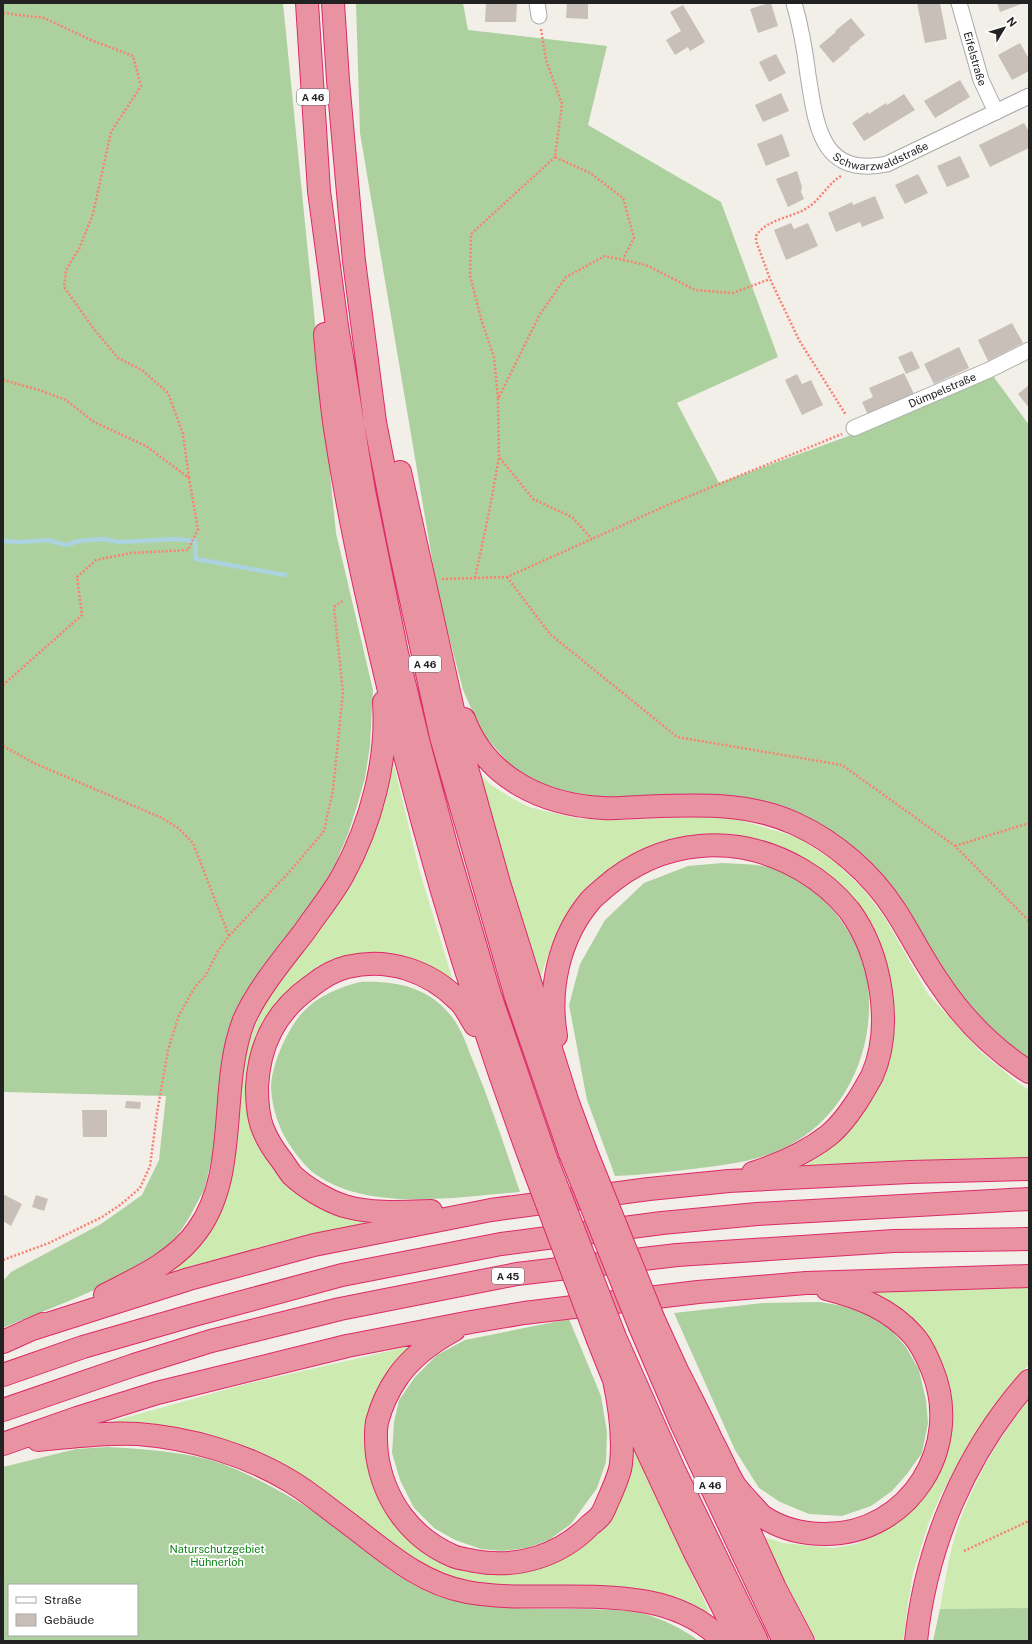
<svg xmlns="http://www.w3.org/2000/svg" width="1032" height="1644" font-family="'Public Sans',sans-serif">
	<rect width="100%" height="100%" fill="#f2efe9"/>
	<path fill="#cdebb0" d="M390,748L419,869L453,981L368,957L258,1035C249,1055 243,1076 246,1098C251,1145 284,1198 331,1213C345,1217 361,1219 376,1221L245,1251L159,1276L201,1236L241,1064L264,1004L297,955Z
		M477,771L491,785L510,797L529,807L553,813L582,819L621,820L700,817L733,818L797,837L835,862L864,890L885,918L928,994L980,1051L1017,1082L1029,1090V1158L802,1167L820,1156L838,1140L879,1081L864,921L721,836L577,901L560,925L550,949L542,973L539,991Z
		M1029,1287V1364L986,1419L967,1446L940,1497L929,1522L913,1573L908,1603L903,1641H817L761,1536L783,1543L833,1548L856,1544L876,1535L894,1523L947,1449L952,1419L951,1391L942,1365L869,1292Z
		M415,1345L378,1393L387,1512L402,1534L436,1561L476,1574H516L538,1569L579,1546L631,1443L710,1613L661,1594L623,1588L595,1586H473L419,1565L313,1484L92,1427L246,1384Z
		M1029,1399V1608L940,1609C945,1582 949,1553 958,1526C974,1480 999,1437 1029,1399Z"/>
	<path fill="#add19e" fill-rule="evenodd" d="M3,3H283L336,533L373,690L370,746L365,778L357,806L348,834L334,867L302,920L257,978L204,1190C194,1208 186,1227 171,1242C160,1253 146,1262 132,1270C91,1295 46,1309 3,1328V1281L11,1272L101,1224L142,1195L159,1160L166,1096L3,1092Z
		M356,3H463L468,30L607,46L588,125L721,202L778,357L677,403L719,483L854,434L993,376L1029,425V1061L1008,1045L981,1019L825,828L590,798L542,786L513,768L482,733L463,690L438,594L360,133Z
		M722,863C743,864 765,864 785,871C804,878 819,895 832,909C844,924 857,942 863,961C883,1031 853,1114 786,1147C757,1162 725,1165 693,1169C667,1172 641,1175 615,1176L587,1100L569,1005L580,964L605,920L644,883L688,866Z
		M360,982C392,981 422,985 446,1010C460,1024 466,1043 473,1061C491,1104 505,1148 520,1192C458,1197 372,1212 318,1176C308,1170 300,1159 293,1150C280,1132 272,1110 271,1088C271,1065 288,1027 304,1011C318,996 340,987 360,982Z
		M820,1302L843,1306L866,1314L889,1328L906,1347L919,1370L926,1400L928,1423L922,1453L907,1474L892,1491L871,1506L842,1516L809,1514L780,1502L759,1488L735,1450L674,1313L763,1303Z
		M569,1319L601,1396L607,1432L606,1462L597,1488L571,1524L549,1540L527,1548L502,1551L481,1549L455,1540L434,1528L414,1508L400,1480L392,1453L394,1422L399,1400L415,1377L437,1355L465,1340Z
		M108,1447C141,1449 174,1451 207,1459C238,1467 285,1493 313,1511C363,1543 395,1587 456,1601C497,1610 541,1609 584,1609C604,1610 625,1609 644,1614C663,1619 683,1629 699,1641H3V1467L76,1449ZM9,1585H137V1635H9Z
		M1029,1608V1641H933L940,1609Z"/>
	<g fill="none" stroke-linecap="round" stroke-linejoin="round">
		<path stroke="#aad3df" stroke-width="4.5" d="M3,541L21,542L47,540L66,545L79,541L102,539L120,542L176,539L195,541L196,559L285,575"/>
	</g>
	<path fill="#c7bfb8" d="M486,3H517L516,22H485Z
		M567,3H588V19L566,18Z
		M769,3H771L778,26L758,33L750,9Z
		M917,3H940L947,39L925,43Z
		M997,3H1024L1000,12Z
		M683,5L705,42L690,51L688,47L675,55L666,40L681,31L670,12Z
		M851,18L865,35L849,48L850,49L833,63L819,46L836,32L835,31Z
		M1020,43L1029,59V71L1012,80L998,55Z
		M776,54L786,73L769,82L759,62Z
		M960,80L970,97L935,118L924,101Z
		M781,93L789,111L763,122L755,105Z
		M904,94L915,110L864,141L852,123L868,112L869,114L886,103L887,105Z
		M1024,123L1029,132V148L990,167L979,145Z
		M782,134L790,156L766,166L757,144Z
		M960,156L970,177L947,187L937,166Z
		M797,171L802,187L801,192L804,199L788,207L776,179Z
		M918,174L928,193L905,204L895,185Z
		M875,196L884,218L862,227L860,222L836,232L828,213L852,202L853,205Z
		M791,223L794,229L808,223L818,246L786,260L774,230Z
		M1012,323L1023,343L988,361L978,340Z
		M959,347L969,368L934,384L924,364Z
		M912,351L920,368L906,374L898,357Z
		M904,373L914,394L868,415L862,402L873,397L869,388Z
		M797,374L802,384L811,380L823,405L802,415L785,380Z
		M1029,385V408L1018,394Z
		M126,1101L141,1102L140,1109L125,1108Z
		M82,1110H107V1137H83Z
		M3,1194L22,1204L11,1226L3,1221Z
		M36,1195L48,1199L44,1211L32,1207Z"/>
	<g fill="none" stroke-linecap="round" stroke-linejoin="round">
		<g stroke="#a9a9a9" stroke-width="17">
			<g id="street">
				<path d="M537,3L539,16"/>
				<path id="s1" d="M794,3C801,27 805,51 808,75C816,124 820,178 887,164L1029,96"/>
				<path id="s2" d="M959,3L981,80L996,112"/>
				<path id="s3" d="M854,428L989,370L1029,350"/>
			</g>
		</g>
		<g stroke="#dc2a67" stroke-width="24">
			<path id="highway" d="M307,3L319,191L337,326L364,491L397,653L419,744L448,852L490,995L547,1161
				M333,3L338,80L354,261L375,422L400,550L441,737L516,997L570,1153
				M325,334C328,370 331,406 337,441C352,538 375,633 398,728C435,876 479,1021 532,1164
				M400,472L462,750L499,883L568,1103L585,1149
				M464,719C486,778 543,805 603,808C615,809 628,807 639,807C692,805 747,801 796,824C835,842 871,873 895,910C910,933 922,958 938,981C961,1016 993,1049 1029,1072
				M556,1036C548,989 559,938 590,901C594,896 600,892 604,888C661,838 737,832 802,870C819,880 836,894 849,910C881,953 894,1026 872,1076C867,1085 862,1094 856,1103C848,1115 840,1126 829,1135C806,1153 781,1164 753,1173
				M431,1211C402,1212 372,1214 344,1206C326,1200 306,1188 292,1175C288,1170 284,1163 280,1158C273,1149 267,1139 263,1129C258,1117 257,1101 257,1087C259,1045 275,1012 310,987C320,979 334,970 347,967C388,957 429,971 458,1000C465,1006 470,1017 475,1025
				M105,1295C138,1278 175,1262 197,1231C240,1173 218,1086 244,1020C257,990 284,958 304,932C317,913 332,895 343,875C371,824 388,760 384,702
				M654,1320L686,1390
				M640,1327L682,1425L784,1641
				M29,1330L189,1279L314,1245L491,1210L649,1189L729,1181L910,1172L1029,1169
				M454,1330C432,1342 411,1357 397,1378C388,1391 381,1407 377,1422C375,1433 376,1445 377,1455C384,1501 411,1538 453,1556C460,1559 467,1559 474,1561C517,1569 560,1556 590,1525C594,1522 598,1519 601,1515C605,1509 607,1502 610,1496C614,1486 620,1474 621,1464C624,1436 620,1408 614,1380
				M615,1337L675,1472L757,1641
				M598,1340L614,1380L694,1551L740,1641
				M3,1342L43,1324
				M3,1375L83,1347L194,1315L342,1275L501,1244L662,1223L757,1214L1029,1199
				M680,1376C691,1398 702,1419 712,1441C720,1455 726,1471 734,1484C738,1491 745,1497 750,1503C754,1507 758,1512 762,1516C781,1529 804,1534 825,1534C910,1534 964,1446 932,1369C927,1357 922,1345 913,1335C890,1309 859,1297 827,1289
				M3,1410L134,1365L211,1341L340,1309L517,1274L677,1255L894,1241L1029,1239
				M38,1440C71,1437 105,1432 138,1434C190,1438 245,1454 290,1481C309,1492 326,1507 344,1520C383,1549 418,1583 467,1592C548,1607 661,1574 723,1641
				M3,1444L77,1418L157,1393L347,1346L471,1322L524,1313L698,1292L806,1283L1029,1276
				M732,1493L775,1588L803,1641
				M916,1641C926,1546 965,1453 1029,1381"/>
		</g>
		<path stroke="#fa8072" stroke-width="2.5" stroke-dasharray="2 2" stroke-linecap="butt" d="M3,13L44,18L91,40L133,56L141,86L111,132L93,214L79,249L66,270L64,287L94,329L118,358L142,370L168,393L183,434L189,478
			M541,29L546,60L562,104L555,157L590,173L623,198L634,238L623,259
			M841,176C828,184 822,197 810,206C794,218 767,218 756,236V241L770,279L799,340L846,415
			M3,380L39,390L66,400L94,422L146,446L189,478L198,529L188,550L131,553L96,560L77,577L82,615L3,685
			M498,398L494,357L482,322L470,275L471,234L555,157
			M500,458L533,499L572,517L592,539
			M507,577L550,634L677,737L842,765L955,846L1029,921
			M475,578L490,508L499,457L498,399L539,316L566,277L605,256L646,265L695,290L733,293L770,279
			M442,579L507,577L670,504L842,434
			M3,746L34,763L162,818L178,828L193,843L229,936
			M955,846L1029,823
			M3,1260L49,1243L102,1217L120,1205L140,1188L150,1166L157,1113L168,1050L179,1015L195,987L206,975L218,951L229,936L292,869L324,831L333,790L343,692L334,607L344,600
			M964,1551L1029,1521"/>
		<use href="#street" stroke="#fff" stroke-width="15"/>
		<use href="#highway" stroke="#e892a2" stroke-width="22"/>
		<g stroke="#dc2a67" stroke-width="24" stroke-linecap="butt">
			<path id="highway-bridge" d="M585,1149L654,1320
				M570,1153L640,1327
				M547,1161L615,1337
				M532,1164L598,1340"/>
		</g>
		<use href="#highway-bridge" stroke="#e892a2" stroke-width="22"/>
	</g>
	<g text-anchor="middle" stroke-width="3.5" stroke-linejoin="round" paint-order="stroke">
		<g fill="#fff" stroke="#646464" stroke-width="1">
			<rect x="297" y="89" width="32" height="16" rx="3"/>
			<rect x="409" y="656" width="32" height="16" rx="3"/>
			<rect x="492" y="1268" width="32" height="16" rx="3"/>
			<rect x="694" y="1477" width="32" height="16" rx="3"/>
		</g>
		<g font-size="10" font-weight="bold" fill="#222">
			<text x="313" y="101">A 46</text>
			<text x="425" y="668">A 46</text>
			<text x="508" y="1280">A 45</text>
			<text x="710" y="1489">A 46</text>
		</g>
		<g font-size="11" fill="#222" stroke="#fff">
			<text dy="4" stroke="none"><textPath href="#s2" startOffset="58">Eifelstraße</textPath></text>
			<text dy="4" stroke="none"><textPath href="#s1" startOffset="209">Schwarzwaldstraße</textPath></text>
			<text dy="4" stroke="none"><textPath href="#s3" startOffset="96">Dümpelstraße</textPath></text>
		</g>
		<g font-size="11" fill="#0c8416" stroke="#fff">
			<text x="217" y="1553">Naturschutzgebiet<tspan x="217" dy="13">Hühnerloh</tspan></text>
		</g>
	</g>
	<rect width="1032" height="1644" fill="none" stroke="#222222" stroke-width="8"/>
	<rect x="8" y="1584" width="130" height="52" fill="#ffffff" stroke="#a7a7a7"/>
	<rect x="16" y="1597" width="20" height="6" fill="#ffffff" stroke="#a7a7a7"/>
	<text x="44" y="1604" font-size="12" fill="#222222">Straße</text>
	<rect x="16" y="1614" width="20" height="12" fill="#c7bfb8" stroke="#a7a7a7"/>
	<text x="44" y="1624" font-size="12" fill="#222222">Gebäude</text>
	<g transform="translate(1004 28) rotate(52)" stroke="#ffffff" stroke-width="3" paint-order="stroke">
	<path d="M0-3L7 15L0 10L-7 15Z" fill="#222222"/>
	<text y="-6" font-size="11" font-weight="bold" text-anchor="middle" fill="#222222">N</text>
	</g>
</svg>
